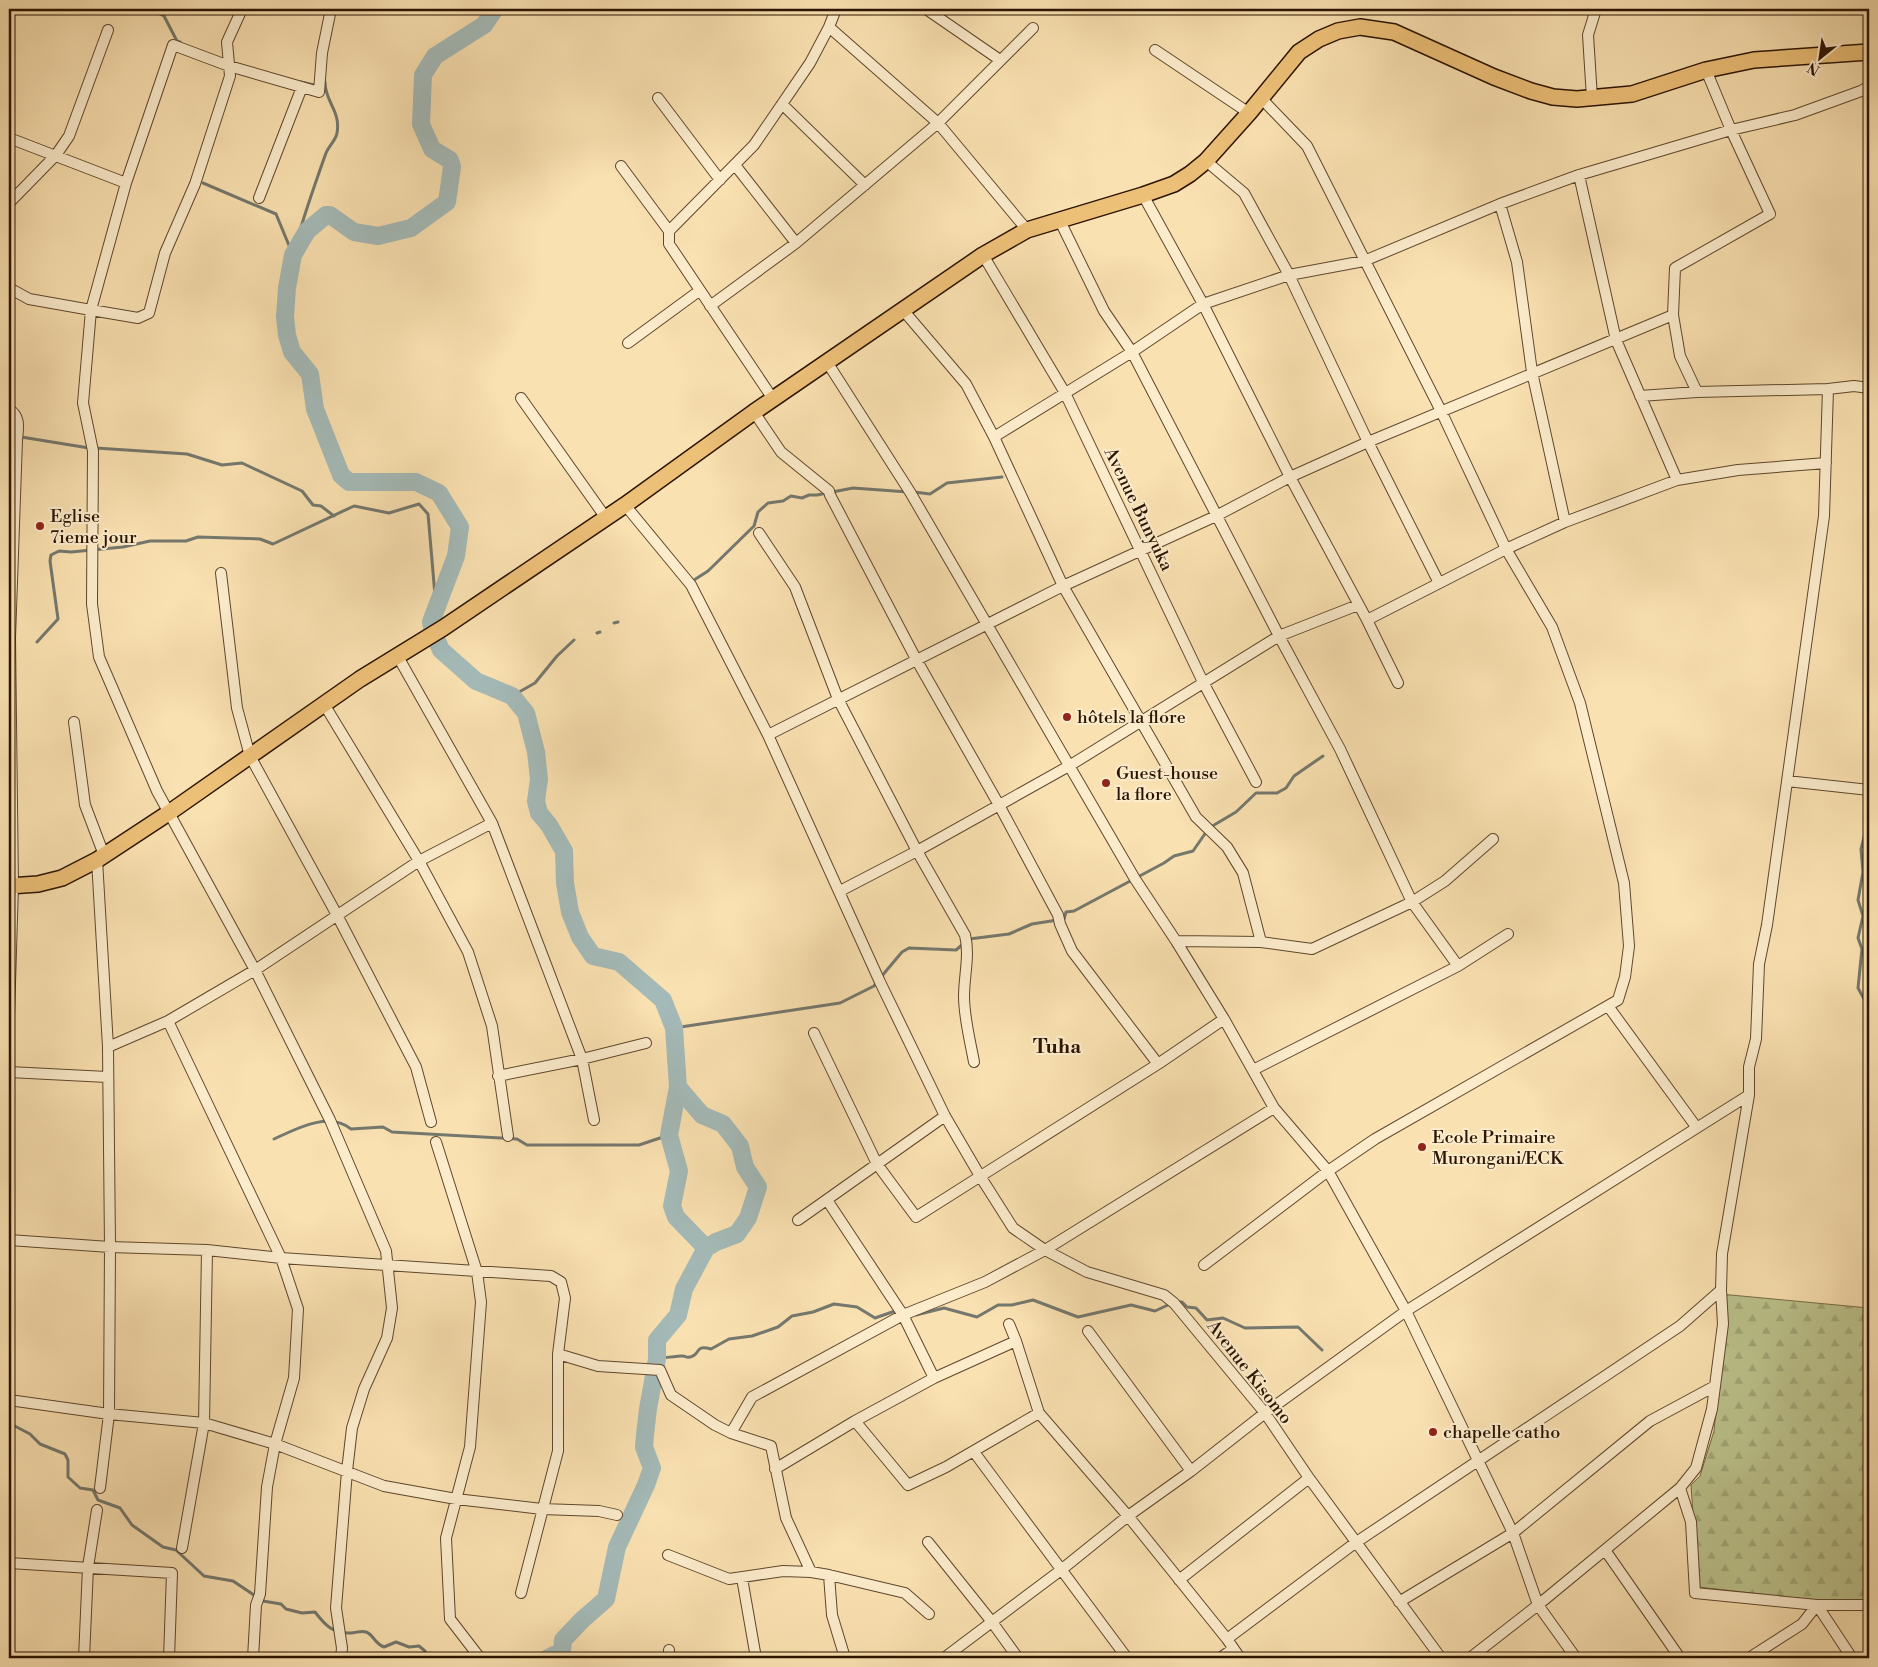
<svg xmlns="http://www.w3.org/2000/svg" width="1878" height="1667" font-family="'Libre Bodoni',serif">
	<defs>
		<pattern id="forest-firs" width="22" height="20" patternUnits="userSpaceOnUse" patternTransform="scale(1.25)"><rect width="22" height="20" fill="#bcc38d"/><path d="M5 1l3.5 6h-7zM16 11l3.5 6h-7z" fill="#a2a778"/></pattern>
	</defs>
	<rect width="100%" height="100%" fill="#fae1b1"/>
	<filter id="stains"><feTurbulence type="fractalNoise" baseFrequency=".004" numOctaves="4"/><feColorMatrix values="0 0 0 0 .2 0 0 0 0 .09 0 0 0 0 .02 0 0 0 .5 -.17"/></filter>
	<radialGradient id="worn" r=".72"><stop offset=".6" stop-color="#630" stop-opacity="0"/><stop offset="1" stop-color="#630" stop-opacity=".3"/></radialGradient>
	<path fill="url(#forest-firs)" stroke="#746c46" d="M1720,1294L1869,1308V1606L1698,1587L1691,1485L1700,1476L1714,1431L1720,1372L1717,1335Z"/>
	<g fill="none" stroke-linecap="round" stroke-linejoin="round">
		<path stroke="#74786e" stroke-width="3" d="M150,9L164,16L177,41L180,42
			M301,82L314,85
			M203,183L276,214L293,255
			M293,255C302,220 314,187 326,153C329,146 336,140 337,133C341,111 325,102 325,82
			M9,435L89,448
			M96,448L187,454L222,465L242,463L302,491L313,505L321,506L334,516
			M914,492L930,494L947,483L1002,477
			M694,580L708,571L754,526L758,512L768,503L783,501L791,496L802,498L809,495H817L853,488L908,492
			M614,623L618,622
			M597,633L600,632
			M37,642L58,619L50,561L51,555L59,551L71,552L123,547L150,541H186L198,537L260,539L273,544L354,506L389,513L419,504L428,514L436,607
			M512,696L535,683L557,656L574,640
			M1869,818L1861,849L1863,872L1858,900L1863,916L1858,938L1862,949L1858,988L1869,1008
			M881,977L902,952L909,948L956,950L969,939L1009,934L1032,924L1064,919L1066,912L1074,911L1164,863L1174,856L1193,851L1209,828L1236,812L1256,793H1277L1286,788L1294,776L1323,756
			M674,1028L840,1003L874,986L877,982
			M274,1139C296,1129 328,1111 351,1129L383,1127L392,1132L517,1139L527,1145H639L669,1135
			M1176,1302H1182L1187,1307L1196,1308L1207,1320L1223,1318L1245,1328L1298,1327L1322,1350
			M916,1315L944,1308L977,1317L998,1305H1012L1033,1300L1078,1317L1131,1305L1155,1311L1170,1304
			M657,1359C660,1358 679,1356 682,1356C687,1356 685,1358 690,1357C701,1355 694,1344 711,1349L729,1339L752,1336L778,1327L792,1316L813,1312L834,1304L857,1307L875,1318L898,1310
			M9,1423L30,1434L40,1444L65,1454L68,1460V1477L80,1488L93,1490L98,1500L120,1508L132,1525L163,1547L176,1550L204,1576L233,1581L263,1601L281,1604L286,1609L302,1613L315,1612C325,1625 333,1634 351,1633C356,1633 361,1630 366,1632C374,1635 374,1643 384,1647L396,1642L409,1647L419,1646L425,1651L428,1658"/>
		<path stroke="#a4bab8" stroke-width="18" d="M495,9L484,25L435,56L423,75L421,124L432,149L450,160L452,167L447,202L411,228L378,236L354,232L330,215H326L307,231L293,255L287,288L285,317L287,335L292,352L310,374L315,409L341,475L349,482H416L439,493L460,527L456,556L431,622L433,632L441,650L476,681L512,696L526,713L536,752L539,779L536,801L539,813L549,825L564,851L565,883L570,912L580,937L593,956L619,962L663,1000L674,1028L678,1087L702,1115L723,1124L740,1146L745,1167L758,1187L748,1218L737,1234L716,1242L706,1248L684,1289L678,1315L657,1340V1359L648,1409L645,1435L644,1447L652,1468L646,1485L617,1547L606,1599L582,1620L563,1640L562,1651L548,1658
			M678,1087L669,1135L679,1171L672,1206L676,1217L706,1248"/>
		<g stroke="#5f472c" stroke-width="12">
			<path id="minor" d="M331,9L322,53L319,92L229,66L173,45L126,183L91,310L83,403L93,451L92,604L99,657L157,791L255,970L330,1120L386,1251L392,1308L387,1338L364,1389L352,1428L347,1471L336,1608L342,1648L341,1658
				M836,9L829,27L938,123L1027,230
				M926,9L1000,60
				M1155,50L1249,113
				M658,98L720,180
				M1592,98L1588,35L1596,9
				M782,104L865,185
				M9,138L126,183
				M1206,161L1244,193L1289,275L1368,442L1439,583
				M735,165L796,243
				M621,166L669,231
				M1579,175L1616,340L1677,480
				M1143,195L1203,304L1290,477L1367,620L1398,683
				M259,198L302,87
				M9,203L56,155L69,136L108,30
				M1500,204L1517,262L1532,372L1565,522
				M1059,219L1104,311L1132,352L1279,636L1340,749L1412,902L1458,966
				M983,255L1065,393L1203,682L1256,782
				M9,288L29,299L91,310L138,318L149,313L165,253L195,184L230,76L227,42L242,9
				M710,306L796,243L938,123L1033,28
				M903,310L966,384L994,437L1063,586L1196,817L1227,847L1243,873L1261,942
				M628,343L699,291
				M827,362L910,492L1135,879L1176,941L1224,1019L1274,1108L1328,1171L1406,1311L1513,1533L1538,1605L1576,1658
				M1697,392L1680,356L1673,315L1675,268L1770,214L1731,130L1706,70
				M1640,396L1697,392L1828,389
				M521,398L606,518
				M773,399L669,244V231L754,145L810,63L829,27
				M9,409C21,417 18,428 17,440L10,638L13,886L9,1015
				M754,412L781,452L829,491L830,495L916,659L999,805L1058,915L1060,924L1072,951L1158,1064
				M994,437L1132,352L1203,304L1289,275L1364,261L1500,204L1579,175L1731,130L1795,115L1861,91L1869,86
				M625,505L691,585L768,735L880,982L945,1116L980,1176L1013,1228L1045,1250L1087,1272L1164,1295L1174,1303L1265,1413L1309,1478L1441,1658
				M759,533L795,587L838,699L917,851L965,935C970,955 964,976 964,996C964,1018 970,1040 974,1062
				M221,573L237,708L250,756L337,915L416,1067L431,1122
				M1367,620L1506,549L1565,522L1677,480L1738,470L1826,463
				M397,655L492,823L582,1059L594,1120
				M324,704L419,861L468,952L492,1026L508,1136
				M74,722L85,805L104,855
				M768,735L1063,586L1216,516L1290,477L1368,442L1673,315
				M1787,781L1869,790
				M97,860L108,1047L110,1247L109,1414L100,1488
				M840,891L917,851L1069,766L1279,636L1358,605
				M1176,941L1261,942L1312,949L1412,902L1445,881L1493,839
				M1608,1006L1697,1128
				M168,1021L281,1258L298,1309L294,1378L275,1444L267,1487L260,1594L256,1605L253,1658
				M814,1033L877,1164L916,1217L1158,1064L1224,1019
				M108,1047L168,1021L255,970L419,861L492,823
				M1253,1070L1458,966L1508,934
				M9,1072L107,1077
				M498,1076L582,1059L646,1043
				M436,1142L477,1272L481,1302L470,1447L446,1538L450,1619L480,1658
				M827,1200L903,1315L934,1378
				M798,1220L945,1116
				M9,1240L110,1247L207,1250L281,1258L551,1276L561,1282L565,1298L558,1354V1451L521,1593
				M1204,1265L1328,1171L1375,1139L1618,1000L1625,977L1629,946L1624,883L1580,703L1552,627L1506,549L1441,411L1307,146L1261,98
				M1009,1324L1016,1341L1039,1413L1128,1516L1227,1639L1240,1658
				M1088,1331L1191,1471
				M558,1354L598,1366L660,1370L671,1395L715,1425L731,1433L771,1446L786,1518L811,1572
				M9,1400L109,1414L204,1423L275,1444L384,1486L456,1499L542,1509L599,1511L617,1515
				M855,1421L908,1485L946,1467L1039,1413
				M731,1433L752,1397L903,1315L985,1282L1045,1250L1274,1108
				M974,1452L1127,1658
				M775,1469L855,1421L934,1378L1016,1341
				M1680,1488L1691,1522L1695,1593L1817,1605H1869
				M928,1542L992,1622L1018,1658
				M182,1548L204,1423L207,1250
				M1605,1550L1680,1658
				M668,1555L729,1579L783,1571L811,1572L829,1575L905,1593L929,1614
				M9,1563L172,1573L169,1658
				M829,1575L832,1615L845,1658
				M742,1578L756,1658
				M1179,1580L1309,1478
				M1399,1602L1513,1533L1650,1421L1715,1386
				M1227,1639L1355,1543L1680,1326L1721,1290
				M84,1658L88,1567L97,1510
				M669,1658V1650
				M944,1658L1061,1570L1128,1516L1191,1471L1265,1413L1406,1311L1749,1095
				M1220,1658L1233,1649
				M1470,1658L1538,1605L1680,1488L1696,1468L1712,1409L1723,1324L1721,1290L1722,1254L1749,1095V1067L1756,1039L1759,964L1767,925L1824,516L1828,389L1854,386L1869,388
				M1749,1658L1802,1624L1817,1605L1852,1658"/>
		</g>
		<g stroke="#2b1400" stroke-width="18">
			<path id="highway" d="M9,886L38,884L62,878L97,860L170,812L360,679L443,628L625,505L754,412L983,255L1027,230L1143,195L1174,184L1190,174L1206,161L1249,113L1299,52L1319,39L1338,31L1360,27L1394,32L1494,77L1531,91L1553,97L1577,99L1632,94L1706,70L1754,60L1869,52"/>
		</g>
		<use href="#minor" stroke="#fceccc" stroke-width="10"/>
		<use href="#highway" stroke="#edc078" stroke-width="15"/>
	</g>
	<g fill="#8f2418" stroke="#fceccc" stroke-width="2">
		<circle cx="40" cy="526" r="5"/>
		<circle cx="1067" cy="717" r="5"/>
		<circle cx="1106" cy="783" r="5"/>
		<circle cx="1422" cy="1147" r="5"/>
		<circle cx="1433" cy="1432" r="5"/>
	</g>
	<g text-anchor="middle" stroke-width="4" stroke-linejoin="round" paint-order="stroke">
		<g font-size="18" fill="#2b1400" stroke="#fceccc">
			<text transform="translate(1139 509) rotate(64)" y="6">Avenue Bunyuka</text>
			<text transform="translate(1250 1372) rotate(52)" y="6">Avenue Kisomo</text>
		</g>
		<g font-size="18" fill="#2b1400" stroke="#fceccc" text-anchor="start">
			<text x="50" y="522">Eglise<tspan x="50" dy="21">7ieme jour</tspan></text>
			<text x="1077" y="723">hôtels la flore</text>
			<text x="1116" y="779">Guest-house<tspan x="1116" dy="21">la flore</tspan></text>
			<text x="1432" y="1143">Ecole Primaire<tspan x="1432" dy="21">Murongani/ECK</tspan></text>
			<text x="1443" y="1438">chapelle catho</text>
		</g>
		<g font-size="20" font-weight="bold" fill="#2b1400" stroke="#fceccc">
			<text x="1057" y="1053">Tuha</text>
		</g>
	</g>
	<rect width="1878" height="1667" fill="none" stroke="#fae1b1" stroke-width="30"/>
	<rect x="10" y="10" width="1858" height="1647" fill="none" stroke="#2b1400" stroke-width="2.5"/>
	<rect x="15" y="15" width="1848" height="1637" fill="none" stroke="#2b1400"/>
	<g transform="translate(1820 58) rotate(210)" stroke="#fceccc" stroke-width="4" paint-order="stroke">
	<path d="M0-4L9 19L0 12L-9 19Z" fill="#2b1400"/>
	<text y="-8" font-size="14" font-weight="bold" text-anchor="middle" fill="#2b1400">N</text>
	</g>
	<rect width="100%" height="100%" filter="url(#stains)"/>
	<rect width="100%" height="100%" fill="url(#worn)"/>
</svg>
